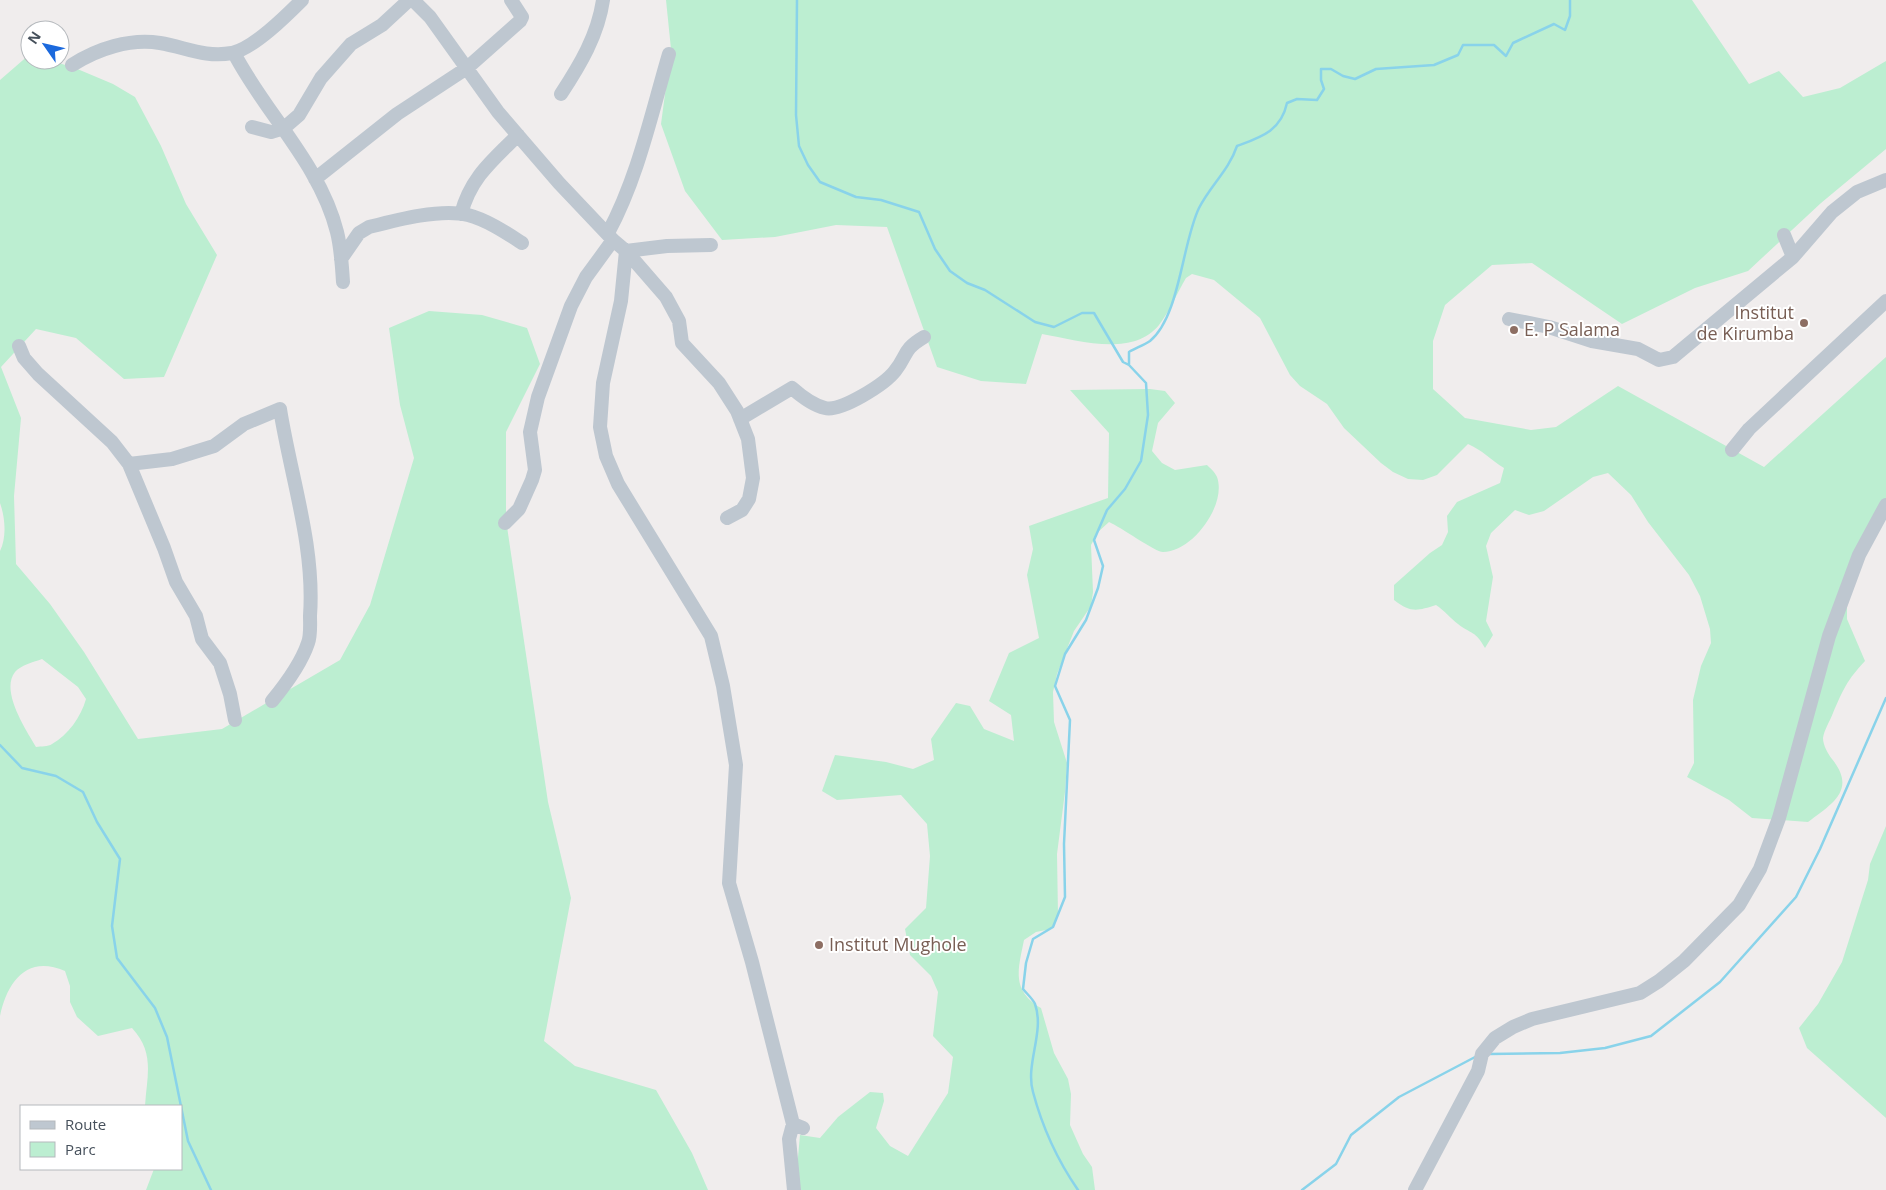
<svg xmlns="http://www.w3.org/2000/svg" width="1886" height="1190" font-family="'Open Sans',sans-serif">
	<rect width="100%" height="100%" fill="#f0eded"/>
	<path fill="#bceed1" fill-rule="evenodd" d="M666,0H1692L1749,84L1779,71L1803,97L1840,88L1886,61V149L1821,203L1748,271L1695,288L1622,324L1532,263L1492,265L1445,305L1433,341V389L1465,418L1531,430L1556,427L1618,386L1764,467L1886,357V509L1868,542L1847,605V619L1865,661C1847,680 1843,690 1833,713C1830,721 1824,730 1823,738C1823,745 1828,754 1832,759C1857,790 1832,804 1808,822L1752,818L1729,800L1687,777L1694,763L1693,700L1701,666L1711,643L1710,629L1700,596L1689,575L1648,522L1631,495L1608,473L1593,477L1544,511L1529,515L1515,510L1491,533L1486,546L1493,577L1486,621L1493,635L1485,648C1475,630 1472,635 1458,624C1450,618 1445,611 1436,605C1417,611 1411,613 1394,600V585L1430,553L1442,545L1448,532L1447,516L1457,502L1500,483L1504,468C1491,460 1482,450 1468,444L1437,475L1423,480L1408,479L1393,472L1381,463L1344,428L1327,404L1300,386L1290,375L1260,318L1214,280L1192,274L1186,278C1177,293 1170,311 1159,325C1132,358 1078,340 1042,334L1026,384L981,381L937,367L887,227L836,225L775,237L722,240L685,191L661,124L671,49Z
		M30,54V60H49L75,68L113,84L135,97L161,146L186,204L217,255L164,377L124,379L76,338L36,329L1,367L21,418L14,496L16,564L50,604L84,652L138,739L222,729L340,660L370,605L414,458L400,405L389,328L429,311L482,315L527,328L540,364L506,432V520L548,802L571,898L544,1041L575,1066L656,1090L692,1153L708,1190H146L154,1169H181V1106H145C147,1075 155,1053 132,1028L98,1036L77,1017L70,1002V986L65,971C27,954 7,982 0,1016V551C7,537 5,517 0,503V80ZM42,659L78,687L86,699C81,717 68,735 52,744C48,747 41,746 36,747C26,730 0,691 15,672C21,665 34,662 42,659Z
		M1150,389L1165,391L1175,403L1158,423L1152,451L1162,463L1175,470L1207,465C1210,468 1215,472 1217,477C1227,504 1193,552 1163,552C1155,552 1121,527 1109,522L1098,532L1091,545L1093,592L1091,606L1074,631L1057,674L1053,692L1054,722L1067,763L1065,792L1057,854L1058,915L1051,929L1036,932L1024,940C1018,970 1011,990 1041,1008L1054,1053L1068,1079L1071,1094L1070,1125L1083,1154L1092,1167L1095,1190H795L800,1135L820,1138L838,1117L870,1092L883,1093L884,1101L876,1128L890,1146L908,1156L948,1093L953,1057L933,1036L938,992L931,976L910,955L905,929L926,908L930,856L927,824L901,795L837,800L822,791L835,755L886,762L913,769L934,760L931,739L956,703L970,706L984,729L1014,741L1011,715L989,701L1009,653L1039,638L1027,575L1033,549L1029,526L1108,498L1109,433L1070,390Z
		M1886,826V1118L1807,1048L1799,1028L1818,1004L1842,962L1868,880L1870,864Z"/>
	<g fill="none" stroke-linecap="round" stroke-linejoin="round">
		<path stroke="#89d3ea" stroke-width="2.5" d="M797,0L796,115L799,146L808,165L820,182L856,197L881,200L919,212L935,249L950,271L967,283L985,290L1035,322L1054,327L1082,313H1094L1123,362L1129,365
			M0,745L22,768L56,776L83,792L97,822L120,859L112,926L117,958L155,1008L167,1037L188,1141L211,1190
			M1489,1054L1560,1053L1605,1048L1651,1036L1720,982L1796,897L1820,849L1886,698
			M1078,1190C1058,1161 1042,1126 1033,1092C1025,1064 1045,1032 1035,1004C1033,999 1027,994 1023,989L1026,963L1033,939L1053,927L1065,897L1064,844L1070,720L1055,686L1065,654L1086,620L1098,588L1103,566L1094,540L1107,510L1125,489L1141,461L1148,415L1146,383L1129,365V352C1136,348 1144,345 1150,341C1180,316 1182,243 1199,208C1210,186 1229,170 1237,146C1261,137 1281,131 1287,103L1297,99L1317,100L1324,89L1321,80V69H1331L1343,76L1355,79L1376,69L1434,65L1458,55L1463,45H1494L1506,56L1513,43L1554,24L1565,30L1570,16V0
			M1302,1190L1336,1164L1351,1135L1399,1097L1477,1056"/>
		<path stroke="#bec7d0" stroke-width="14" d="M413,0L430,17L498,112L559,183L613,240L626,251L666,297L679,321L682,343L719,383L737,411L748,439L753,478L749,499L742,510L727,518
			M234,53C265,113 320,164 337,232C341,248 342,265 343,282
			M72,65C97,49 130,38 160,43C185,47 205,58 232,53C254,48 286,16 302,0
			M561,94C580,65 598,35 603,0
			M252,127L271,132L284,128L299,115L321,78L351,44L382,25L409,0
			M315,179L397,114L467,68L520,21L522,17L511,0
			M461,214C471,177 492,161 518,135
			M608,233C638,177 651,115 669,54
			M1784,235L1793,257
			M711,245L667,246L626,251L621,301L603,383L600,427L606,456L618,484L711,636L723,686L736,765L729,883L752,962L793,1124L803,1128
			M341,259L359,233L369,227C396,220 441,208 468,215C487,220 505,232 522,243
			M1509,319L1549,327L1592,341L1638,349L1659,360L1673,357L1793,257L1832,212L1857,192L1886,180
			M19,346L24,358L38,374L112,442L129,464L164,548L176,582L196,616L202,639L220,663L230,694L235,720
			M740,419L792,388C801,396 812,405 825,408C841,412 885,384 895,371C908,355 902,350 924,337
			M1732,450L1749,429L1886,301
			M129,464L172,459L214,446L244,424L280,409C291,478 315,546 310,616C310,624 311,635 308,643C301,664 286,684 272,701
			M505,523L519,509L532,480L535,470L530,432L538,397L571,306L586,277L613,240
			M793,1124L789,1139L794,1190
			M1415,1190L1478,1071L1482,1054L1495,1038L1513,1027L1532,1019L1640,993L1659,981L1684,961L1739,905L1760,869L1779,818L1829,636L1859,555L1886,505"/>
	</g>
	<g fill="#8d6e63" stroke="#fff" stroke-width="2">
		<circle cx="1804" cy="323" r="5"/>
		<circle cx="1514" cy="330" r="5"/>
		<circle cx="819" cy="945" r="5"/>
	</g>
	<g text-anchor="middle" stroke-width="4" stroke-linejoin="round" paint-order="stroke">
		<g font-size="18" fill="#785e54" stroke="#fff" text-anchor="start">
			<text x="1794" y="319" text-anchor="end">Institut<tspan x="1794" dy="21">de Kirumba</tspan></text>
			<text x="1524" y="336">E. P Salama</text>
			<text x="829" y="951">Institut Mughole</text>
		</g>
	</g>
	<rect x="20" y="1105" width="162" height="65" fill="#ffffff" stroke="#b5b9bd"/>
	<rect x="30" y="1121" width="25" height="8" fill="#bec7d0" stroke="#b5b9bd"/>
	<text x="65" y="1130" font-size="15" fill="#46505b">Route</text>
	<rect x="30" y="1142" width="25" height="15" fill="#bceed1" stroke="#b5b9bd"/>
	<text x="65" y="1155" font-size="15" fill="#46505b">Parc</text>
	<g transform="translate(45 45) rotate(304)"><circle r="24" fill="#ffffff" stroke="#b5b9bd"/>
	<path d="M0-4L9 19L0 12L-9 19Z" fill="#1b69dd"/>
	<text y="-8" font-size="14" font-weight="bold" text-anchor="middle" fill="#46505b">N</text>
	</g>
</svg>
